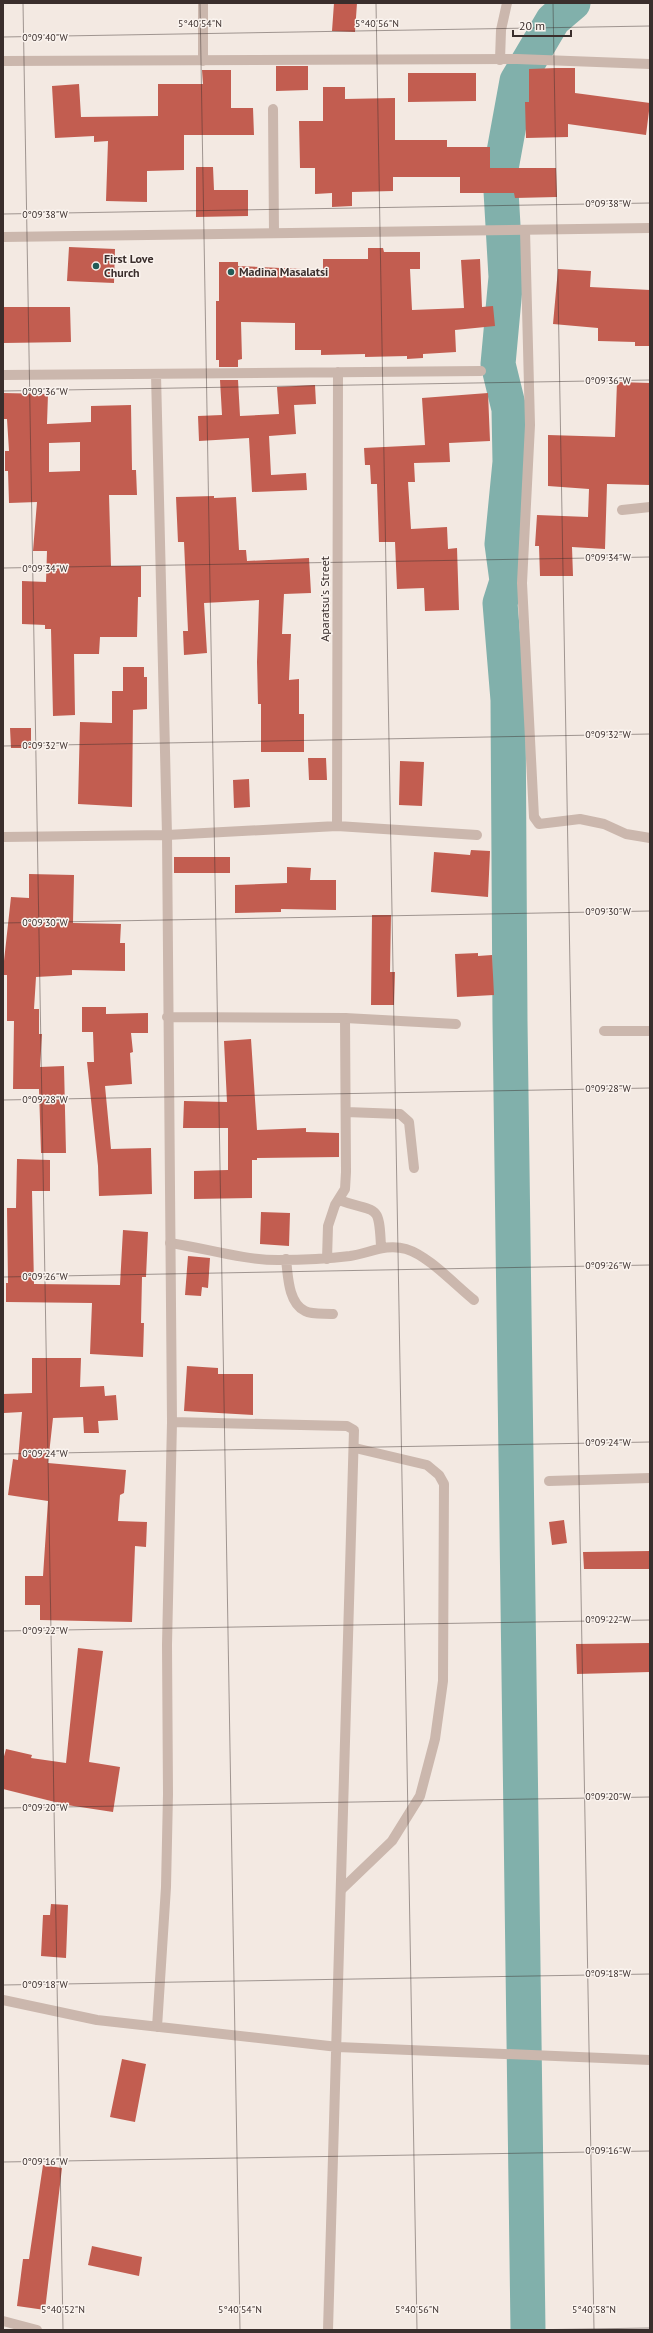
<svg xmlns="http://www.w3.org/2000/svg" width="653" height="2333" font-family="'PT Sans',sans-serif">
	<rect width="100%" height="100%" fill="#f3e9e2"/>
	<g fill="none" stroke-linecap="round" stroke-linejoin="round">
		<path stroke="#81b0ab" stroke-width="35" d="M528,2330L510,1021L508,700L500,603L507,581L502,544L510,462L509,409L498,364L506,277L500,174L517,81L553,20L573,3"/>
	</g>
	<path fill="#c25d50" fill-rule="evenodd" d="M334,3H357L355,32L332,31Z
		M276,66H308V90L276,91Z
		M556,68H575V93L650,103L646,135L568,124V137L526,138L525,102H529V69Z
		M202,70H231V108H253L254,135H184V170L147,171V202L106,201L108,141L94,142V136L55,138L52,86L79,84L81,117L158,116V84H203Z
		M408,73H476V101L408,102Z
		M323,87H345V99L395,98V140H447V147H490V168H556L557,197L515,198L514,193H460V177H393V191L352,192V206L332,207V193L315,194V168H300L299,121H323Z
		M196,167H213L214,190H248V216L196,217Z
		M69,247L115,249L114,283L67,281Z
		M368,248H383L384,252H420V269H410L412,310L464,308L461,260L480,259L482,307L493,306L495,326L455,330L456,352L423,354V358L407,359V356L365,357V354L321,355V350H295V323L241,322L242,359L238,360V367H219V360H216V301H219V262H238V266L323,270V259H368Z
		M558,269L591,271L590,287L650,290V346H635V342L598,341V328L553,324Z
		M3,307H70L71,342L3,343Z
		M220,380H238L240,416L279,414L277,387L315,385L316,404L294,405L296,434L269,436L271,475L306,473L307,490L252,492L249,438L199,441L198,416L222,415Z
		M617,382L650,383V485L607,484L605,549L572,547L573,576H540L539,546H535L537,515L588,517L589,489L548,486V435L615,437Z
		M3,393L48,394L47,424L91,422V406L131,405L132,470H136L137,495H109L111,566H141V597H138L137,637H100L99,654H74L75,715L53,716L51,629H45V625L22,624V581L46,582L47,551H33L37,502L9,503L8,471H5V451H9L7,419H3ZM80,442V471L49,472V443Z
		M488,393L490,441L449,443L450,462L414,463L415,482H408L411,529L447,527L448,549L457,548L459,610L425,611L424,588L397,589L395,542H379L377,484H371L370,465H365L364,448L425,445L422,398Z
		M214,496V498L236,497L239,550H246L247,561L309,558L311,593L284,594L282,634H291L289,680L299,679V714H304V752H261V704H258L257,662L259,600L204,603L207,653L184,655L183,631H188L184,542H178L176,497Z
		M123,667H144V677H147V709L133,710L132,807L78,804L80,722L112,723V691H123Z
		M10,728H31V748H11Z
		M308,758H326L327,780H309Z
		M400,761L424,762L422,806L399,805Z
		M249,779L250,807L234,808L233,780Z
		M471,850L490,851L488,897L431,892L434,852L470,855Z
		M174,857H230V873H174Z
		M287,867L311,868L310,880H336V910L281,909V912L235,913V885L287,883Z
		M29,874L74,875L73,923L121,924L120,943H125V971L72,970V975L36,977L34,1009H39V1034H42L40,1067L64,1066L66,1153H41L39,1089H13L14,1021H7V975H3V970L11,897L29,898Z
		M372,915H391L390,972H395L394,1005H371Z
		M478,953V956L492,955L494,995L457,997L455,954Z
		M82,1007H106V1014L148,1013V1033H131L133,1052L130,1053L132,1084L105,1086L111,1149L151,1148L152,1194L99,1196L98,1166L87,1062H94L93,1032H82Z
		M251,1039L257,1130L306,1128V1132L339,1133V1157L257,1158V1160H252V1198L194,1199V1171L228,1170V1128H183L184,1101L227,1102L224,1041Z
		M17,1159L50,1160V1191H32L34,1284L120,1285L123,1230L148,1232L146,1277H142L141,1323H144L143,1357L90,1354L92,1303L6,1302V1283H8L7,1208H16Z
		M261,1212L290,1213L289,1246L260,1244Z
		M188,1256L210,1258L208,1288L202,1287L201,1296L185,1295Z
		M32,1358H81L80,1387L104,1386L105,1396L116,1395L118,1420L98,1421L99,1433H84L83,1417L53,1418L48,1463L126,1470L124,1493L120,1495L118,1521L147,1522L146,1547L135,1546L132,1622L40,1620V1605H25V1576H43L48,1501L8,1495L13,1459L18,1460L22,1412L4,1413L3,1394L32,1393Z
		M187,1366L218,1368V1374H253V1415L184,1411Z
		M564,1520L567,1543L552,1545L549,1522Z
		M650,1551V1569H584L583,1552Z
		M650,1643V1672L577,1674L576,1644Z
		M78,1648L103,1651L89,1762L120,1767L113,1812L67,1805L3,1789V1760L6,1749L32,1755L31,1758L66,1763Z
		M51,1904L68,1905L66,1958L41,1956L43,1915H50Z
		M122,2059L146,2064L135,2122L110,2117Z
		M43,2165L62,2168L45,2310L17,2306L23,2259H29Z
		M92,2246L142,2257L139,2276L88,2265Z"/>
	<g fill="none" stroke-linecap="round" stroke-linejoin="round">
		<path stroke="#cbb7ad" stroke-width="10" d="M500,60L501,30L507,3
			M346,1112L400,1114L409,1122L414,1168
			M339,1200C377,1214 379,1201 381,1247
			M170,1243C205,1248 242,1260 278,1260C302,1260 326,1259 350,1256C370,1253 386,1243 406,1249C429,1256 455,1285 474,1300
			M286,1259C288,1275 288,1303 305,1311C313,1315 325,1313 333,1314
			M327,1259L328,1226L335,1205L345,1189L346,1172L345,1018
			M549,1481L650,1478
			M342,1889L392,1841L420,1796L435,1739L443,1681L444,1484L439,1475L427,1465L355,1448"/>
		<path stroke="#cbb7ad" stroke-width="10" d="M3,61L517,59L650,64
			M203,61V3
			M273,109L274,233
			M525,230L530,425L522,583L534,817L539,824L580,819L604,824L626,834L650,838
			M156,374L167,835L172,1422L167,1645L168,1794L166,1887L157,2027
			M3,375L481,371
			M622,510L650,507
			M337,826L338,372
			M3,837L167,835L337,826L477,835
			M167,1017L345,1018L456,1024
			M604,1031H650
			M172,1422L347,1426L354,1430L328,2330
			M3,2000L97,2020L338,2047L650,2060
			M3,2321L37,2330"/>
		<path stroke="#cbb7ad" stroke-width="10" d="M3,237L650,228"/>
	</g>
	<path fill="none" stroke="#3a2e2c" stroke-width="1" stroke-opacity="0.45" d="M23,3L63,2330M200,3L240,2330M376,3L417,2330M553,3L594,2330M3,37L650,26M3,214L650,203M3,391L650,380M3,568L650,557M3,746L650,734M3,923L650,911M3,1100L650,1088M3,1277L650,1265M3,1454L650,1442M3,1631L650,1620M3,1808L650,1797M3,1985L650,1974M3,2162L650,2151M521,2330L650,2328"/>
	<g fill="#225b57" stroke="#faf3ee" stroke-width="1.5">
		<circle cx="96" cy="266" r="4"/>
		<circle cx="231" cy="272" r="4"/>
	</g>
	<g text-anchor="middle" stroke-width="3" stroke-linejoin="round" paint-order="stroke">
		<g font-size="12" font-weight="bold" fill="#3a2e2c" stroke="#faf3ee" text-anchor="start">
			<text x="104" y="263">First Love<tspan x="104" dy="14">Church</tspan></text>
			<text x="239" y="276">Madina Masalatsi</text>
		</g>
		<g font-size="12" fill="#3a2e2c" stroke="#faf3ee">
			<text transform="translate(325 599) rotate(-90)" y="4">Aparatsu’s Street</text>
		</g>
	</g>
	<g font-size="10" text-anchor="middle" fill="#3a2e2c" stroke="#faf3ee" stroke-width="3" stroke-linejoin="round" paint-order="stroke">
		<text x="200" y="27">5°40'54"N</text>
		<text x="377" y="27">5°40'56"N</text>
		<text x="45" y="41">0°09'40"W</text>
		<text x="608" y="207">0°09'38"W</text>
		<text x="45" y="218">0°09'38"W</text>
		<text x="608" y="384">0°09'36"W</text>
		<text x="45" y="395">0°09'36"W</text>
		<text x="608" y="561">0°09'34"W</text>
		<text x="45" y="572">0°09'34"W</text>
		<text x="608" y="738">0°09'32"W</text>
		<text x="45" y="749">0°09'32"W</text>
		<text x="608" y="915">0°09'30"W</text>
		<text x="45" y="926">0°09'30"W</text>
		<text x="608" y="1092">0°09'28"W</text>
		<text x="45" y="1103">0°09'28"W</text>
		<text x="608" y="1269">0°09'26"W</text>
		<text x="45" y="1280">0°09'26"W</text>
		<text x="608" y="1446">0°09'24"W</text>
		<text x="45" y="1457">0°09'24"W</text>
		<text x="608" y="1623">0°09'22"W</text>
		<text x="45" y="1634">0°09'22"W</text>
		<text x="608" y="1800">0°09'20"W</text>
		<text x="45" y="1811">0°09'20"W</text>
		<text x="608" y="1977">0°09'18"W</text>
		<text x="45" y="1988">0°09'18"W</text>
		<text x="608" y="2154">0°09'16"W</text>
		<text x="45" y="2165">0°09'16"W</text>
		<text x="63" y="2313">5°40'52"N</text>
		<text x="240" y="2313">5°40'54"N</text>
		<text x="417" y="2313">5°40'56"N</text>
		<text x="594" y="2313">5°40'58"N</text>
	</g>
	<rect width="653" height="2333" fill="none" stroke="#3a2e2c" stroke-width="8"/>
	<path d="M513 30v6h58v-6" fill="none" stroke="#3a2e2c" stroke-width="2"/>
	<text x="519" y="30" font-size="12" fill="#3a2e2c" stroke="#faf3ee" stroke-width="3" paint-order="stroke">20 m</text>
</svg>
